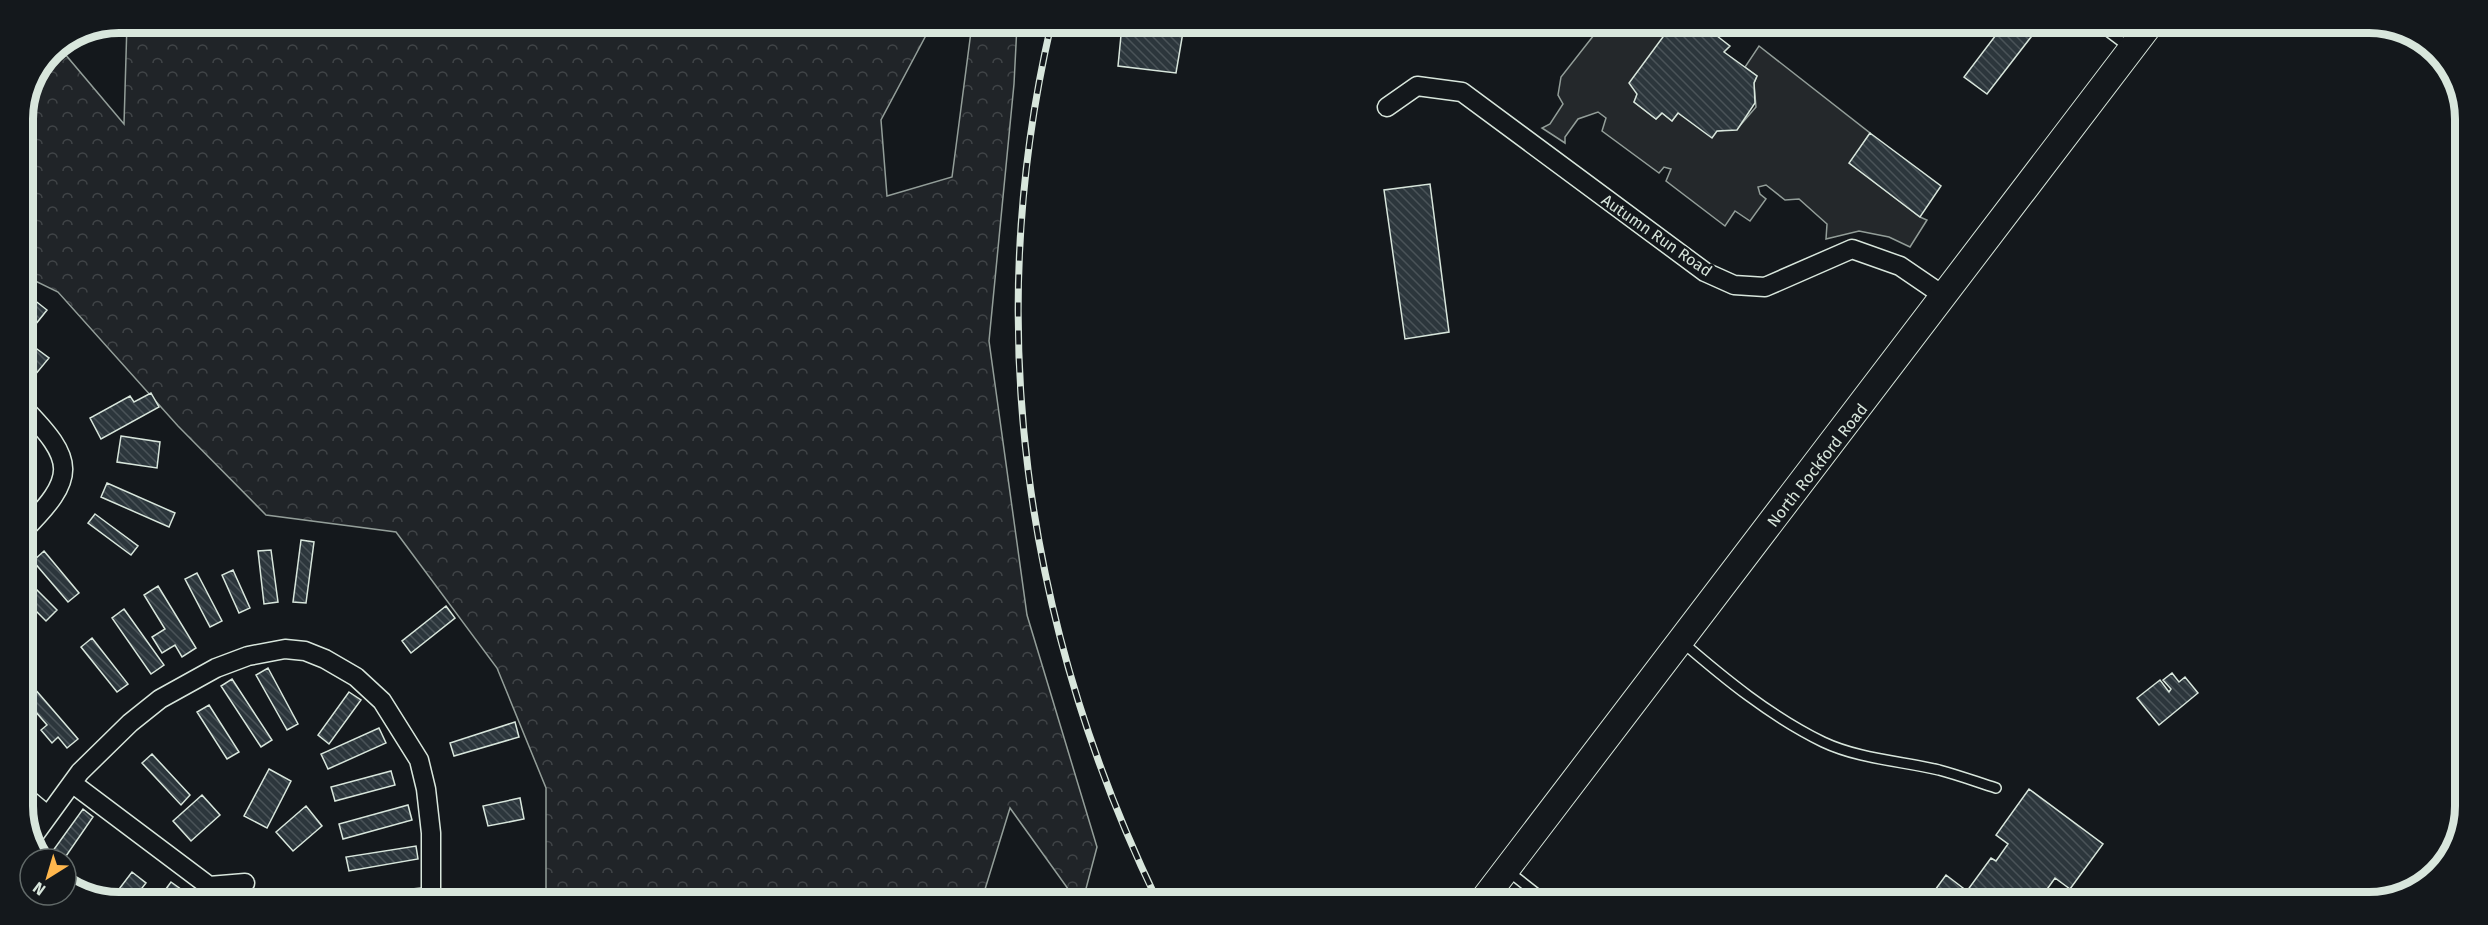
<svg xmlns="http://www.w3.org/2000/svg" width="2488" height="925" font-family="'Fira Sans',sans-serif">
	<defs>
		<pattern id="forest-crowns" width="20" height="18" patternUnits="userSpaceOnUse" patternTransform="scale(1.5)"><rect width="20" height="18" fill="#202428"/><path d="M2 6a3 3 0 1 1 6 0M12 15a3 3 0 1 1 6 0" fill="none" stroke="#404447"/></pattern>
		<pattern id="building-back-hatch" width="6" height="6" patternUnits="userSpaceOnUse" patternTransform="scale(1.5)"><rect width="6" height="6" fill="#2c363c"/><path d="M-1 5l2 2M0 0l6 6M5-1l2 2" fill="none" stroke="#4a5358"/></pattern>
	</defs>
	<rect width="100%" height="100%" fill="#14181c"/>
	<path fill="url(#forest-crowns)" stroke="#939e99" stroke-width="1.5" d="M127,23L932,24L881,120L887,196L952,177L972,24L1017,25L1014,84L989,341L1027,615L1097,847L1083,900H1076L1010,808L982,899L546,898V788L497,668L396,532L266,515L178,426L58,292L23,275V113L51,50L59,47L124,124Z"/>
	<path fill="#24282b" stroke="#939e99" stroke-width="1.5" d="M1601,26H1665L1669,29L1634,102L1656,119L1662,113L1672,121L1678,113L1717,131L1737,129L1756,107L1754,83L1757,76L1745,67L1759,46L1870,133L1850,163L1920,217L1927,220L1910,247L1889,237L1859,231L1826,239L1827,224L1799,199L1785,200L1766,185L1758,187L1760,194L1766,199L1750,221L1735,211L1725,226L1666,181L1671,169L1664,167L1659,173L1602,131L1606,118L1598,112L1578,119L1565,137V143L1542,128L1550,124L1563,104L1558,95L1561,77Z"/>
	<path fill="url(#building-back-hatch)" stroke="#d8e6dc" stroke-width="1.5" d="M1122,25H1188L1183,32L1176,73L1118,66Z
		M1671,26H1704L1730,46L1724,52L1757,76L1754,83L1755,103L1737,130L1717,131L1712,138L1678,113L1672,121L1662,113L1656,119L1634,102L1637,94L1629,83Z
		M2002,27H2019L2031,37L1987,94L1964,77Z
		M1870,133L1941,186L1920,217L1849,163Z
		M1430,184L1449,332L1405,339L1384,190Z
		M33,299L47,310L23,340V309H25Z
		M37,349L49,358L30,381L23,375V367Z
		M151,393L159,407L101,439L90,418L130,396L134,402Z
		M121,436L160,442L157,468L117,462Z
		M107,483L175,513L169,527L101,497Z
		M95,514L138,546L131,555L88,523Z
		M301,540L314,542L306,603L293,602Z
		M271,550L278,602L264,604L258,551Z
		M44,551L79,593L68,602L33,561Z
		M233,570L250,608L239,613L222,575Z
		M197,573L222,621L210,627L185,579Z
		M23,576L57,610L46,621L23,598Z
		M158,586L196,648L182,657L175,645L162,653L152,637L165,629L144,595Z
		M446,606L455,618L411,653L402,641Z
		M124,609L164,665L151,674L112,618Z
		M23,625L30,631L23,639Z
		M92,638L128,684L117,692L81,647Z
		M268,668L298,724L287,730L256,675Z
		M2172,673L2179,682L2185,677L2198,693L2159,725L2137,698L2160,680L2169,692L2171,689L2163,680Z
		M232,679L272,740L261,747L221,686Z
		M34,688L78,739L67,748L58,737L52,743L41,730L47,725L23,697Z
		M349,692L361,700L329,744L318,735Z
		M209,705L239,752L227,759L197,712Z
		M515,722L519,737L454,756L450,743Z
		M379,728L386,743L328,769L321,754Z
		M152,754L190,795L181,805L142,763Z
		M269,769L291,781L267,828L244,816Z
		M391,771L395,785L335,801L331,787Z
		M2029,789L2103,844L2070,889L2055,878L2038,902L1927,901L1946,875L1967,891L1991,858L1996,861L2008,844L1996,835Z
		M202,795L220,815L191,841L173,821Z
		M520,798L524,819L488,826L483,806Z
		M408,805L412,820L343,839L339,824Z
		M306,806L322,826L293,851L276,832Z
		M83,809L93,817L64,859H47Z
		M416,846L418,859L349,871L346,857Z
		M132,872L146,883L135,897H113Z
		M171,882L182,890L177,897H160Z
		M421,888L422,898H350V895Z"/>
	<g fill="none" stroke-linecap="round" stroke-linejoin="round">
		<g stroke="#d8e6dc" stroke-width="12">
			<path id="lane" d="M2102,27L2130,48
				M1681,641C1725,679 1770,716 1823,742C1859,759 1901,761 1939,770C1958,775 1977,782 1996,788
				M1508,871L1546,901"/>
		</g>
		<g stroke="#d8e6dc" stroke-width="21">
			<path id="street" d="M1387,107L1417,86L1462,92L1705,272L1734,285L1765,287L1852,249L1900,266L1944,296
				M23,407C76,461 77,477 23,531
				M72,783L209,886L245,883
				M23,795L48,816
				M32,838L80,772L130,723L160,699L216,668L248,656L285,649L305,651L325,659L356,677L382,701L419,760L426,789L431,833V898"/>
		</g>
		<g stroke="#d8e6dc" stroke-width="28">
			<path id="secondary" d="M1483,900L2148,27"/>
		</g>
		<use href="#lane" stroke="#14181c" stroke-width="9"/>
		<use href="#street" stroke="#14181c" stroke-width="18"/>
		<use href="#secondary" stroke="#14181c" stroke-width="26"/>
		<g stroke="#d8e6dc" stroke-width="7">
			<path id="rail" d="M1051,25C982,324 1024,624 1157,900"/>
		</g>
		<use href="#rail" stroke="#14181c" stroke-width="4.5" stroke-dasharray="14" stroke-linecap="butt"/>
	</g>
	<g text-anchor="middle" stroke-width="4.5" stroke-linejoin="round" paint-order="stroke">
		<g font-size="16" fill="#d8e6dc" stroke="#14181c">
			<text transform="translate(1657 235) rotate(35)" y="6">Autumn Run Road</text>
			<text transform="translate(1817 465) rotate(-52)" y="6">North Rockford Road</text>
		</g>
	</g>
	<path d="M0 0H2488V925H0ZM119 33H2369A86 86 0 0 1 2455 119V806A86 86 0 0 1 2369 892H119A86 86 0 0 1 33 806V119A86 86 0 0 1 119 33Z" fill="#14181c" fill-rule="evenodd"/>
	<path fill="none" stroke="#d8e6dc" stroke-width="8" d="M119 33H2369A86 86 0 0 1 2455 119V806A86 86 0 0 1 2369 892H119A86 86 0 0 1 33 806V119A86 86 0 0 1 119 33Z"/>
	<g transform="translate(48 877) rotate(217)"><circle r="28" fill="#14181c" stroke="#626a69" stroke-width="1.5"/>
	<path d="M0-4.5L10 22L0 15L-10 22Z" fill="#ffb74d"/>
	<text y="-9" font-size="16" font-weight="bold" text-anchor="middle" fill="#d8e6dc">N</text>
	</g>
</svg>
